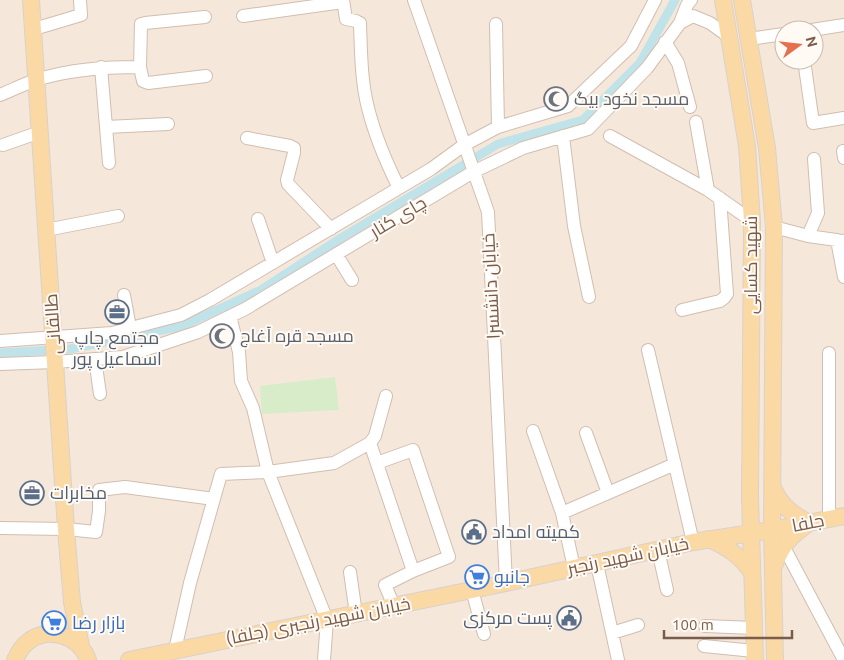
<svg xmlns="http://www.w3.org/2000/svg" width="844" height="660" font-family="Ubuntu,Cairo,sans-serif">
	<rect width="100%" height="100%" fill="#fdf6ec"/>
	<path fill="#f5e8da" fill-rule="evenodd" d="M0,0H844V660H0ZM784,30H814V60H784Z"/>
	<path fill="#d8ecc9" d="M335,377L339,410L262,414L260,386Z"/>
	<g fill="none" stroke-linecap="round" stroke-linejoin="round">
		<path stroke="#bfe3e8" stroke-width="9" d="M0,353L70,349L182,326L261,290L341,238L498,144L583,120L640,63L675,0"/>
		<g stroke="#d1beb0" stroke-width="14">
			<path id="minor" d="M343,0L346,19L356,21L360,23C361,51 361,81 368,108C375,136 386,162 399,188
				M414,0L488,212L506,583
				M243,16L343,2
				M205,17L145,23L141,24L140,67L143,81L148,83L206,76
				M680,23L693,16L710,23L728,36
				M496,24L498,127
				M34,29L81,15L80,0
				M812,30L844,25
				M749,39L784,34
				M665,42L678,63L690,107
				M804,60L813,123L844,118
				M101,67L109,163
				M0,95C12,90 24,84 36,80C70,69 105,67 140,67
				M696,122L708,190
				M106,127L168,124
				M563,136L574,226L589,297
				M610,136L708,190L752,221
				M247,138L290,146L294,148V153L287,180L288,184L331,229
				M3,145L40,132
				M843,151L844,158
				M258,219L273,263
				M774,227L808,236L844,241
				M46,230L118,216
				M808,236L818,213L814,159
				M837,240L844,277
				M336,254L352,280
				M124,295L130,328
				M682,310L720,301L724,298L727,294L720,198
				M230,316L239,352L241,381L253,408L268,472L327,620L324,660
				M0,341L112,333L181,315L210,300L431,169L464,145L498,127L568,106L631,46L655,0
				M648,350L693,542
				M95,359L100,394
				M0,364L55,362L123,357L198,332L245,309L473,172L523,148L588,129L647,68L680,23L687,5L691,0
				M533,431L562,513
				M586,433L608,493
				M370,443L413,571
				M377,463L413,450L449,557L413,571L385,585L394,606
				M829,519V353
				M0,528L66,529L96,532L99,511V490L125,487L214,499
				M658,550L667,590
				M787,553L844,660
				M597,564L618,660
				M574,568L562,513L675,464
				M350,572L356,614
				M472,590L484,634
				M705,626L754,628
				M612,633L638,625
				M704,646L754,651
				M175,650L190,583L221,474L268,472L334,463L370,443L375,436L386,396"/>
		</g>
		<g stroke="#dad1cd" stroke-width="18">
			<path id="major" d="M31,0L66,529L72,602L81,646
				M723,0L747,146L752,221L750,497L755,660
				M742,0L767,148L774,227L772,530L775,660
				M773,488C781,506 792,514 809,523C791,536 782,544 774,566
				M709,539C727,547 741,556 752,573
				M15,660C18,653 22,646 29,641C50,626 80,636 88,660
				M129,660L506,583L693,542L772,530L844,516"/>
		</g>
		<use href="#minor" stroke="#fff" stroke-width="12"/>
		<use href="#major" stroke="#fbd9a5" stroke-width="16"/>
	</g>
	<defs>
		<g id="mosque-ring" transform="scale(1.25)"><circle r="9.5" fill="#fffaf3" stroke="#6b7280" stroke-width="1.5"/><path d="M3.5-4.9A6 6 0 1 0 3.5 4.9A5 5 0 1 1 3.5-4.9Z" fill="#6b7280"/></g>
		<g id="office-ring" transform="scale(1.25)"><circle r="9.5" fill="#fffaf3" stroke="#5c6f8a" stroke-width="1.5"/><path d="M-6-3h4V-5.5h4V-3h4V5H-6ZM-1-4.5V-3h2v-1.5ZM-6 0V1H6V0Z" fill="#5c6f8a"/></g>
		<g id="civic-ring" transform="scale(1.25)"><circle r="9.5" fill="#fffaf3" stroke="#5c6f8a" stroke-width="1.5"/><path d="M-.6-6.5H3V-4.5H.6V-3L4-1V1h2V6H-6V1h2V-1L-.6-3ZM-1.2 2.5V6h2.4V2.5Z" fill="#5c6f8a"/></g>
		<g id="supermarket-ring" transform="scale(1.25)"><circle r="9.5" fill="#fffaf3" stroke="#3f7fe0" stroke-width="1.5"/><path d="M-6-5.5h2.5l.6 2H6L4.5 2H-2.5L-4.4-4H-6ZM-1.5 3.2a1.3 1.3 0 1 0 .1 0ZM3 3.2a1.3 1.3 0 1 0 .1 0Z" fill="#3f7fe0"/></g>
	</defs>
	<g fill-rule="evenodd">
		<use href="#mosque-ring" x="556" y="99"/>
		<use href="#office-ring" x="117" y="312"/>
		<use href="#mosque-ring" x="222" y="336"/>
		<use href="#office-ring" x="32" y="493"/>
		<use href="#civic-ring" x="474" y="532"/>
		<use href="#supermarket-ring" x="477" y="577"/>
		<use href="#civic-ring" x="569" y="618"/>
		<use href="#supermarket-ring" x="54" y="623"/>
	</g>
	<g text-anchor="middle" stroke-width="4" stroke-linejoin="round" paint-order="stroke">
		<g font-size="18" fill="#5b616d" stroke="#fffaf3" text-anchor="start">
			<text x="574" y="105">مسجد نخود‌ بیگ</text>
			<text x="240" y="342">مسجد قره آغاج</text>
		</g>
		<g font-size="18" fill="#7a5c4d" stroke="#fffaf3">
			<text transform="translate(398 217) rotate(-31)" y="6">چای کنار</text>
			<text transform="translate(751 265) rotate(-90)" y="6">شهید کسایی</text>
			<text transform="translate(491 286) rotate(-93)" y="6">خیابان دانشسرا</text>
			<text transform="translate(53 324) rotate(-94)" y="6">طالقانی</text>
			<text transform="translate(808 523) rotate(-11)" y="6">جلفا</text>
			<text transform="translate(628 556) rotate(-12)" y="6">خیابان شهید رنجبر</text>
			<text transform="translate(318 621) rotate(-11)" y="6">خیابان شهید رنجبری (جلفا)</text>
		</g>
		<g font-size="18" fill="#4e5e75" stroke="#fffaf3" text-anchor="start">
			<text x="117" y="344" text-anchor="middle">مجتمع چاپ<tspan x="117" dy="21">اسماعیل پور</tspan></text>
			<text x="50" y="499">مخابرات</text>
			<text x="492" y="538">کمیته امداد</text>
			<text x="552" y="624" text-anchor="end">پست مرکزی</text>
		</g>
		<g font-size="18" fill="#366cbe" stroke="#fffaf3" text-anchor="start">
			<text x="494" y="583">جانبو</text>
			<text x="72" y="629">بازار رضا</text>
		</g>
	</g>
	<g transform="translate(799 45) rotate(75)"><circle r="24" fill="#fffaf3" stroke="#cabbb1"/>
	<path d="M0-4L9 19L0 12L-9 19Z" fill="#e76f51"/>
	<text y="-8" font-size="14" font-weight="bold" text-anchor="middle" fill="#7a5c4d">N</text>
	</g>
	<path d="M664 630v8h128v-8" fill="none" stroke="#7a5c4d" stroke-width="2.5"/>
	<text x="672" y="630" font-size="15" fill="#7a5c4d" stroke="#fffaf3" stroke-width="4" paint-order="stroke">100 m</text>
</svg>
